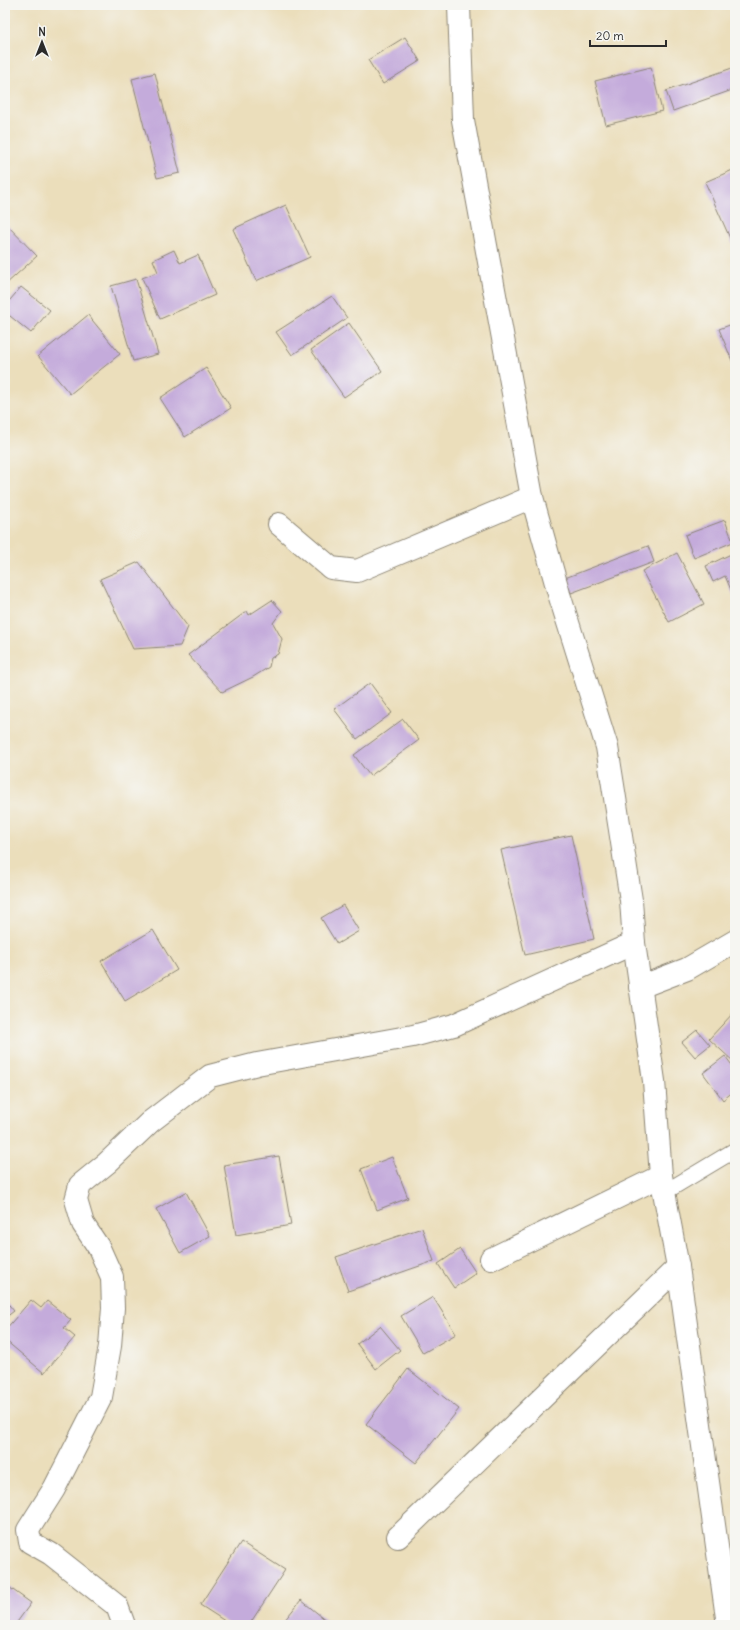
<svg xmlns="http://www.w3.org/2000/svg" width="740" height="1630" font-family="Delius,sans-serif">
	<rect width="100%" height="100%" fill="#f6f6f2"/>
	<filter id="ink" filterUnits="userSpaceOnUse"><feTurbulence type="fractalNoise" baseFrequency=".025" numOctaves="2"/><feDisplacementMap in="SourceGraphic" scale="8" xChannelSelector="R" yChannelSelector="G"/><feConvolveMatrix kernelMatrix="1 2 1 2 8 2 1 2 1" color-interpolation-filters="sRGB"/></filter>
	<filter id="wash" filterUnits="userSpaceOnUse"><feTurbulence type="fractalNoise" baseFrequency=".012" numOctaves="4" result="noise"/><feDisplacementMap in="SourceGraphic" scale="16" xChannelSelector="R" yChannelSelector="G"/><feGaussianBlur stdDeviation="0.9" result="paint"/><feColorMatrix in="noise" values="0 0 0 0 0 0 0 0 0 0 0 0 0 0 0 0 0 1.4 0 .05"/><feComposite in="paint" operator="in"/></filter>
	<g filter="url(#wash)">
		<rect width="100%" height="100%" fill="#ebdebb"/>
		<g id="blocks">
			<path fill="#c4abdb" d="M405,37L420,61L383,84L368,60Z
				M651,67L662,111L606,125L595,81Z
				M735,67V89L673,111L666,91Z
				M155,73L180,173L157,178L132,79Z
				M735,169V244L733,245L705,182Z
				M286,205L310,257L256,281L233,229Z
				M6,224L37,256L5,285V225Z
				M174,250L180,263L198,255L215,295L160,319L142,278L158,272L153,260Z
				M136,279L158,354L133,361L111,286Z
				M21,287L50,310L31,333L5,312V306Z
				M332,296L347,318L292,355L276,332Z
				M88,315L120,354L70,394L38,356Z
				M349,323L382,371L344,397L311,350Z
				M735,323V368L719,329Z
				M206,368L231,408L185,437L160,398Z
				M725,520L733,542L694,558L685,535Z
				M648,546L654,562L571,593L565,578Z
				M677,553L704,604L669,622L642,571Z
				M731,554L735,563V599L725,576L713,582L706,566Z
				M139,562L188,627L180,646L133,649L100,579Z
				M272,600L282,611L273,623L282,639L278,654L271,658L269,667L253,677L222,692L188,655L247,611L249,615Z
				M370,683L392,713L357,739L334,709Z
				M403,719L419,740L370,776L354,755Z
				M571,835L594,939L525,955L501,850Z
				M343,905L359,931L337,944L321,918Z
				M153,930L177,970L125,1001L101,961Z
				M735,1011V1060L734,1062L709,1039Z
				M697,1030L710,1045L695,1057L682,1042Z
				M725,1056L735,1069V1090L723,1100L703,1073Z
				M279,1156L291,1225L236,1235L224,1165Z
				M392,1157L408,1198L377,1210L361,1169Z
				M186,1192L210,1236L180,1253L156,1209Z
				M422,1228L434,1261L348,1291L336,1257Z
				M460,1249L476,1273L454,1288L438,1264Z
				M433,1297L456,1334L423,1353L401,1316Z
				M5,1300L14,1311L5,1318Z
				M31,1300L41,1308L47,1301L71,1320L64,1328L75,1337L44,1373L5,1340V1330Z
				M380,1326L400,1350L376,1369L357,1344Z
				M408,1369L459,1409L416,1463L366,1424Z
				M241,1542L285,1570L249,1625H231L200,1605Z
				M6,1585L31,1603L15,1625L5,1620Z
				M301,1600L332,1625H288L284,1621Z"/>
		</g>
	</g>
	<g filter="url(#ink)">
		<use href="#blocks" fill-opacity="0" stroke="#8b8473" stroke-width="1"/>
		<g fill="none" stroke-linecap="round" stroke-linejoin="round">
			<g stroke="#8b8473" stroke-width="17">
				<path id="lane" d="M665,1192L735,1150"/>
			</g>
			<g stroke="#8b8473" stroke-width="24">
				<path id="street" d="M279,524L331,568L357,571L532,497
					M640,987L687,969L735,941
					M491,1259L661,1176
					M398,1537L678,1267
					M124,1625L117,1606L51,1554L30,1542L28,1530L54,1489L101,1397L110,1346L113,1308L112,1277L99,1248L83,1224L76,1200L80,1185L107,1163L150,1122L210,1076L257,1064L413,1036L454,1025L634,943"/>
			</g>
			<g stroke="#8b8473" stroke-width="24">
				<path id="secondary" d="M459,5L463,120L532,497L559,594L607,747L631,900L634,943L654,1081L661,1176L678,1267L728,1625"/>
			</g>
			<use href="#lane" stroke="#fff" stroke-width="15"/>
			<use href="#street" stroke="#fff" stroke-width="22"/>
			<use href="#secondary" stroke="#fff" stroke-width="22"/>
		</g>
	</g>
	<rect width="740" height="1630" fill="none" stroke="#f6f6f2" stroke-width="20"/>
	<g transform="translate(42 42)" stroke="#f6f6f2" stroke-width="3" paint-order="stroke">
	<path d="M0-3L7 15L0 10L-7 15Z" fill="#2b2b2b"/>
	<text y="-6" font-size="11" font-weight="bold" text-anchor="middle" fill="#2b2b2b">N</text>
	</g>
	<path d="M590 40v6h76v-6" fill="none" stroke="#2b2b2b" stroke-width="2"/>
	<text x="596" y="40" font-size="12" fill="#2b2b2b" stroke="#f6f6f2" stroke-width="3" paint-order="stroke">20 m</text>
</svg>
